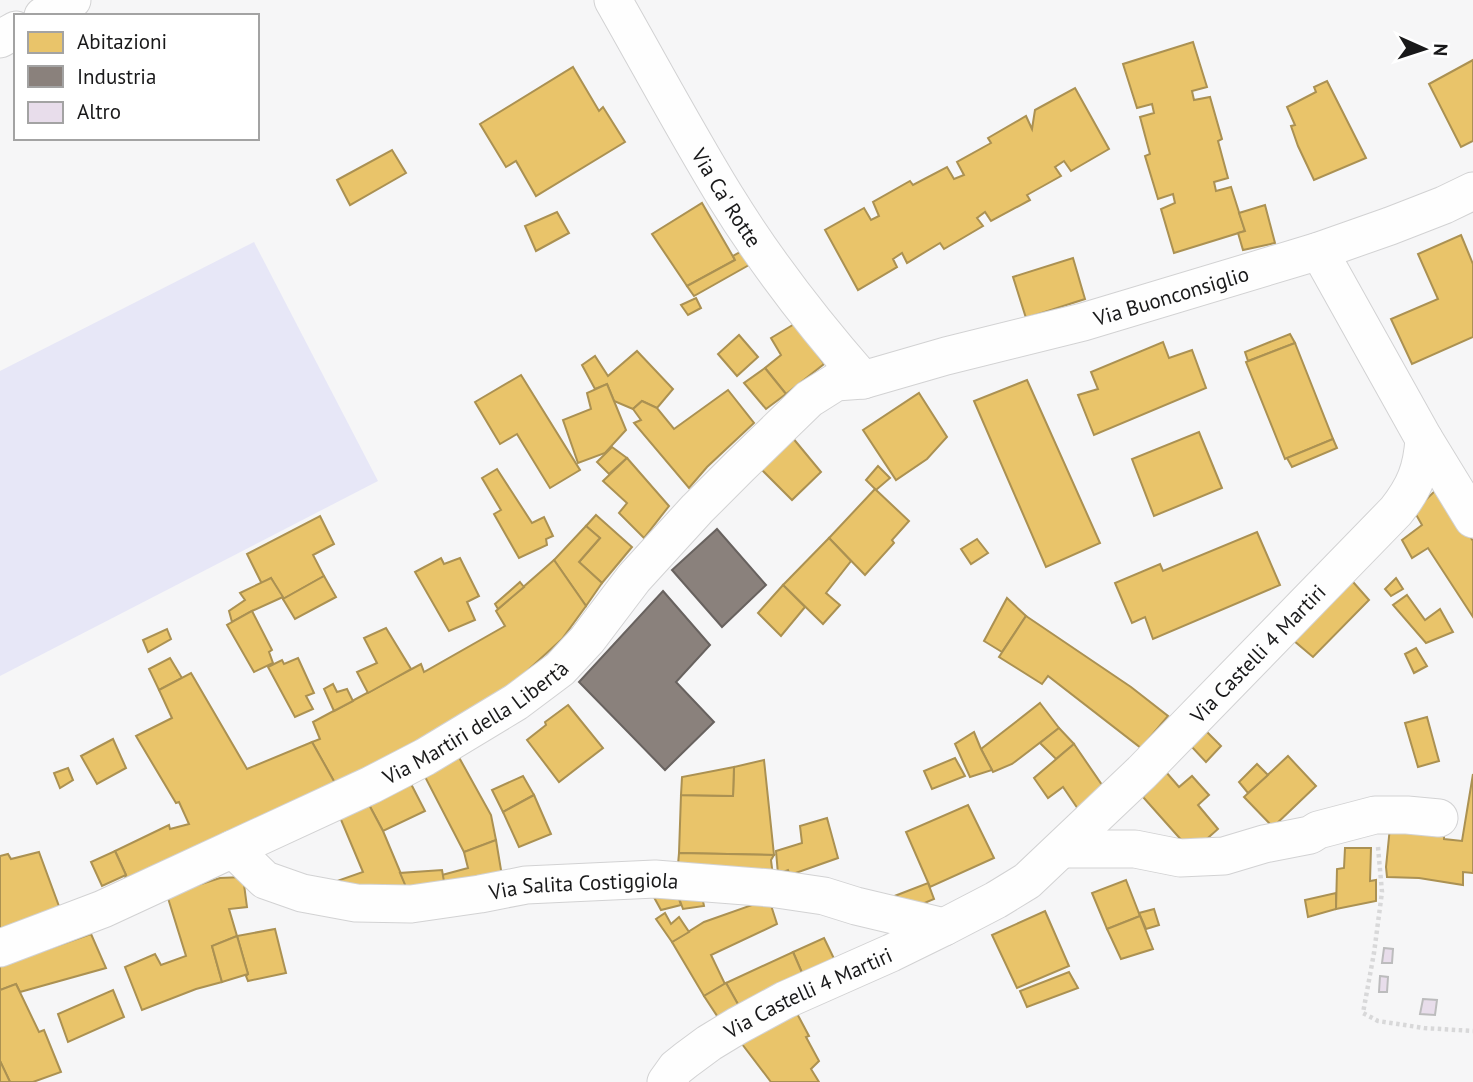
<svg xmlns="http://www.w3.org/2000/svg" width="1473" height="1082" font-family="'PT Sans',sans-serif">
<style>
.pitch{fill:#e7e7f7}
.homes{fill:#e9c46a;stroke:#ab9152;stroke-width:2}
.industry{fill:#8a817c;stroke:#68625f;stroke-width:2}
.building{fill:#e8ddeb;stroke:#bcbcbd;stroke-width:2}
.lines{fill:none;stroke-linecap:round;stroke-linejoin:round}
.street-casing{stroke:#d2d2d3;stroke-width:39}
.path{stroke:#d8d8d9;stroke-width:4.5;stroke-dasharray:3.5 3.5;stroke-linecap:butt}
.street{stroke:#fefefe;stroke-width:37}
.labels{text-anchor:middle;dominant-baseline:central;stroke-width:7;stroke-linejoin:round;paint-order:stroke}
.street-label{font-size:21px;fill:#19191a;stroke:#fff}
</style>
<rect width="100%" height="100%" fill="#f6f6f7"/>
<path class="pitch" d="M 254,242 L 378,481 L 0,676 L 0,371 Z"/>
<g class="homes">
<path d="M 1193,42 L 1207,87 L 1192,91 L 1194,100 L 1210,97 L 1222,139 L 1218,141 L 1228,178 L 1214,182 L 1216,191 L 1231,187 L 1245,231 L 1174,253 L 1161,209 L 1175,203 L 1173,194 L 1158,199 L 1145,156 L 1150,154 L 1140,117 L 1154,113 L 1152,104 L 1137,108 L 1123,64 Z"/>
<path d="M 1473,60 L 1473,141 L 1461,147 L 1429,84 Z"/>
<path d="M 573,67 L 599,111 L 603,107 L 625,142 L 536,196 L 516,161 L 506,167 L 480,124 Z"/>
<path d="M 1327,81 L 1366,158 L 1314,180 L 1298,146 L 1291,126 L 1295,125 L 1287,107 L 1316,92 L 1314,87 Z"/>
<path d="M 1075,88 L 1109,149 L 1071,171 L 1064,161 L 1055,167 L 1061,176 L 1027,195 L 1030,200 L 991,221 L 985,212 L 977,218 L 983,226 L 944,249 L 940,243 L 907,263 L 902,253 L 893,259 L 897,267 L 858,290 L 825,230 L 864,208 L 871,220 L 879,216 L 873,202 L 910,181 L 913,185 L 947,167 L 954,179 L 964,175 L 957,162 L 991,143 L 988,138 L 1026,116 L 1032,129 L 1035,110 Z"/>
<path d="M 392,150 L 406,173 L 350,205 L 337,180 Z"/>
<path d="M 702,203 L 735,260 L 687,286 L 652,234 Z"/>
<path d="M 1265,205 L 1275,243 L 1243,250 L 1238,233 L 1245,231 L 1239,213 Z"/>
<path d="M 557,212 L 569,233 L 536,251 L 525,226 Z"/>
<path d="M 1461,235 L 1473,264 L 1473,337 L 1412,364 L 1391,319 L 1438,299 L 1418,254 Z"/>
<path d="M 740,252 L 749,265 L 694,296 L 687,286 L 735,260 L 733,256 Z"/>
<path d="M 1073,258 L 1085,299 L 1026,318 L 1013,277 Z"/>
<path d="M 696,298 L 701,308 L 688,315 L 681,305 Z"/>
<path d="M 796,323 L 824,364 L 786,394 L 765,368 L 781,355 L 771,338 Z"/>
<path d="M 1290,334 L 1295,343 L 1248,361 L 1245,352 Z"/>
<path d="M 739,335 L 758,357 L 737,376 L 718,354 Z"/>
<path d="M 1163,342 L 1169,358 L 1192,350 L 1206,388 L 1094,435 L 1078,395 L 1098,389 L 1091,372 Z"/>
<path d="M 1295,343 L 1333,439 L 1285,459 L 1246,362 Z"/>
<path d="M 637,351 L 673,389 L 657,408 L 642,401 L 633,409 L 614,401 L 607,384 L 595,389 L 582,365 L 595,356 L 608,376 Z"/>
<path d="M 765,368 L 786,394 L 766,409 L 744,383 Z"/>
<path d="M 521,375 L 580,470 L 550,488 L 517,434 L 500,444 L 475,402 Z"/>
<path d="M 1027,380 L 1100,543 L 1046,567 L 974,401 Z"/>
<path d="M 607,384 L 626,430 L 605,453 L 578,463 L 563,420 L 591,409 L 587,393 Z"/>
<path d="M 728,390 L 754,423 L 707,467 L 689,488 L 634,423 L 641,420 L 633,409 L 642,401 L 657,408 L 674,429 Z"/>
<path d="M 919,393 L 947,437 L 927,459 L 896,480 L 863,430 Z"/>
<path d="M 1199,432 L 1222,488 L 1154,516 L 1132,459 Z"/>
<path d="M 792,437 L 821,472 L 792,500 L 759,467 Z"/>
<path d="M 1333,439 L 1337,448 L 1292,467 L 1287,458 Z"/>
<path d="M 612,447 L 627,458 L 609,474 L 597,462 Z"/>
<path d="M 627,458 L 669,506 L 644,538 L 619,513 L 627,503 L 603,481 Z"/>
<path d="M 878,466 L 890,478 L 876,490 L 866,480 Z"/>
<path d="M 497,469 L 532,523 L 544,517 L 553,536 L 546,539 L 547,545 L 519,558 L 494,514 L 501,510 L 482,478 Z"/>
<path d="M 875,489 L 909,521 L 892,540 L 894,543 L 865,575 L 829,538 Z"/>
<path d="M 1437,489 L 1473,541 L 1473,617 L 1428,548 L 1412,558 L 1402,540 L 1422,525 L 1414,511 Z"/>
<path d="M 596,515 L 632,547 L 602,583 L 579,562 L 600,538 L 586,526 Z"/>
<path d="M 320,516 L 334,544 L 313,555 L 324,576 L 283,599 L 271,578 L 262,584 L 247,554 Z"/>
<path d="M 586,526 L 600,538 L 579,562 L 602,583 L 586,606 L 554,560 Z"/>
<path d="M 1257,532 L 1280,585 L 1153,639 L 1145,617 L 1132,623 L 1115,583 L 1160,564 L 1163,571 Z"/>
<path d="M 829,538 L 851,561 L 826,593 L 840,605 L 823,624 L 783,585 Z"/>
<path d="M 977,539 L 988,553 L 971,564 L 961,549 Z"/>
<path d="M 441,558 L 444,564 L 460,558 L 479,596 L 467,602 L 475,620 L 449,631 L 415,572 Z"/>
<path d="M 554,560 L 586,606 L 562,639 L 515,682 L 416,743 L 335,783 L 312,742 L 320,739 L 313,722 L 421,664 L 424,672 L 505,626 L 496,611 Z"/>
<path d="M 1346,574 L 1369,600 L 1313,657 L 1293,640 Z"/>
<path d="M 324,576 L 336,597 L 295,619 L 283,599 Z"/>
<path d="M 271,578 L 283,597 L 252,611 L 232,622 L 229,611 L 245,600 L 240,593 Z"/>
<path d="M 1396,578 L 1403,589 L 1391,596 L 1385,589 Z"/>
<path d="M 520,582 L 524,587 L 498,609 L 495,604 Z"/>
<path d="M 783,585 L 805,607 L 781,636 L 758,613 Z"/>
<path d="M 1407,595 L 1425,620 L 1440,609 L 1453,632 L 1426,643 L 1393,605 Z"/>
<path d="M 1007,598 L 1026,616 L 1002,652 L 984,641 Z"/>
<path d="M 252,611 L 272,650 L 269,652 L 273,663 L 254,672 L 227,625 Z"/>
<path d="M 1026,616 L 1131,687 L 1168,716 L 1141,748 L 1048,676 L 1042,684 L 999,657 Z"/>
<path d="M 386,628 L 411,669 L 368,693 L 357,672 L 377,663 L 364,638 Z"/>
<path d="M 167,629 L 171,639 L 148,652 L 143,640 Z"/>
<path d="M 1416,648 L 1427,666 L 1414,673 L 1405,654 Z"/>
<path d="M 170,658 L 182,678 L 159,690 L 149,669 Z"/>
<path d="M 298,658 L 314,693 L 306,696 L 313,709 L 295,717 L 268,667 L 282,660 L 284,664 Z"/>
<path d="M 191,673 L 247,769 L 312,742 L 335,783 L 125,879 L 126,875 L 115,851 L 169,825 L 170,829 L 189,824 L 179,802 L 176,803 L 136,736 L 172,718 L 159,690 Z"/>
<path d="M 333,684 L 337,692 L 347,689 L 353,701 L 334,711 L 324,689 Z"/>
<path d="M 1040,703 L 1059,728 L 1012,764 L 993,772 L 981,749 Z"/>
<path d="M 568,705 L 603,748 L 559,782 L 527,740 L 546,725 L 545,722 Z"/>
<path d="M 1427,717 L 1439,761 L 1418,767 L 1405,723 Z"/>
<path d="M 1059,728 L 1074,744 L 1056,759 L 1040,743 Z"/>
<path d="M 1205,730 L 1221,746 L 1206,762 L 1191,746 Z"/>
<path d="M 974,732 L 981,749 L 992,770 L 970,777 L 955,744 Z"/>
<path d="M 113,739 L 126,768 L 97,784 L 81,756 Z"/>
<path d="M 1074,744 L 1102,785 L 1078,809 L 1063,787 L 1048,798 L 1034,778 Z"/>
<path d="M 456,752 L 491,815 L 496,840 L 464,852 L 422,771 Z"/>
<path d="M 1288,756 L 1316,786 L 1273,827 L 1244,797 Z"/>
<path d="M 955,758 L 965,776 L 932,789 L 924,771 Z"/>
<path d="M 764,760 L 774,855 L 679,853 L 681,795 L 733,796 L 734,767 Z"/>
<path d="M 1257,764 L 1268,775 L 1248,793 L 1239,782 Z"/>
<path d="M 734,767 L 733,796 L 681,795 L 682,777 Z"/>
<path d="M 68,768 L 73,780 L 60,788 L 54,773 Z"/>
<path d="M 1166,772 L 1179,787 L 1192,776 L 1209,795 L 1198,805 L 1218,829 L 1192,852 L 1143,797 Z"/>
<path d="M 1473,774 L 1473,873 L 1463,872 L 1463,885 L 1419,878 L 1387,877 L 1386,867 L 1390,827 L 1444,833 L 1444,839 L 1462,841 Z"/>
<path d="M 523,776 L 534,795 L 503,812 L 492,790 Z"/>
<path d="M 409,780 L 425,811 L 383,831 L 367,801 Z"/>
<path d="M 534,795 L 551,834 L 519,847 L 503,812 Z"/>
<path d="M 367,801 L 383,831 L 412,900 L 337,881 L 363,872 L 339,815 Z"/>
<path d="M 968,805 L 994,858 L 930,887 L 906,832 Z"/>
<path d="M 827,818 L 838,858 L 790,875 L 788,870 L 778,874 L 776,851 L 802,843 L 800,826 Z"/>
<path d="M 496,840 L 503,882 L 446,893 L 442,875 L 468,868 L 464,852 Z"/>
<path d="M 1345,848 L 1371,848 L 1370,881 L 1376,880 L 1376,901 L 1336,909 L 1337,869 L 1344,868 Z"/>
<path d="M 115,851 L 126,875 L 102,886 L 91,862 Z"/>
<path d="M 39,852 L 60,909 L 0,933 L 0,856 L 8,854 L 11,859 Z"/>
<path d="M 679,853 L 774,855 L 771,860 L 773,876 L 677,876 Z"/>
<path d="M 442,870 L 446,893 L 409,894 L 400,873 Z"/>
<path d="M 243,877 L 247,907 L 229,909 L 237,936 L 212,946 L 222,982 L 196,989 L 142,1010 L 125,967 L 155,954 L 161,965 L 186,956 L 167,895 L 220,878 Z"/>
<path d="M 1126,880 L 1140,916 L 1107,929 L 1092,893 Z"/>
<path d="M 928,883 L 934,899 L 913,908 L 892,897 Z"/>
<path d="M 675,887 L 681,905 L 661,910 L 650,890 Z"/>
<path d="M 675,887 L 700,887 L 704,906 L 683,909 Z"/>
<path d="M 1336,893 L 1336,909 L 1308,917 L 1305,900 Z"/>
<path d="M 769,899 L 777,924 L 711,955 L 725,984 L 704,996 L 672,942 L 704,922 Z"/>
<path d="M 1154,909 L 1159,925 L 1146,929 L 1139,913 Z"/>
<path d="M 1045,911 L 1069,966 L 1017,988 L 992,935 Z"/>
<path d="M 665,913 L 671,924 L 679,917 L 689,932 L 672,942 L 656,919 Z"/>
<path d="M 1140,916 L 1153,949 L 1121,959 L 1107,929 Z"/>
<path d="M 275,929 L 286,973 L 248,981 L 246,976 L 248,974 L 237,936 Z"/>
<path d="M 91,934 L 106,968 L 20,992 L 16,984 L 0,990 L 0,966 Z"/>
<path d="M 237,936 L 248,974 L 222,982 L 212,946 Z"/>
<path d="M 824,938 L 839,969 L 806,982 L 793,952 Z"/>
<path d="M 793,952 L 806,982 L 744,1015 L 726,983 Z"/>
<path d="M 1069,972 L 1078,988 L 1027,1007 L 1020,991 Z"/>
<path d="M 726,983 L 744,1015 L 725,1028 L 704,996 Z"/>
<path d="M 16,984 L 39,1032 L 44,1030 L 61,1072 L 33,1082 L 10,1082 L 0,1061 L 0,990 Z"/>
<path d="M 113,990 L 124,1017 L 68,1042 L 58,1014 Z"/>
<path d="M 793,1006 L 809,1036 L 806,1037 L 819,1061 L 811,1069 L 819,1082 L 771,1082 L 739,1040 Z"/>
<path d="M 0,1061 L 10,1082 L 0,1082 Z"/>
</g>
<g class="industry">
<path d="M 717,529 L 766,585 L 722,627 L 672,570 Z"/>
<path d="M 663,591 L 710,645 L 676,682 L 714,722 L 665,770 L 579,682 Z"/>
</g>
<g class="building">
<path d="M 1384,948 L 1393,949 L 1392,963 L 1382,963 Z"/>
<path d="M 1380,976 L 1388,977 L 1387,992 L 1379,992 Z"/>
<path d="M 1423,999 L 1437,1000 L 1435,1015 L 1420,1014 Z"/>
</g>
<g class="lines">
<defs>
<g id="street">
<path id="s1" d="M 613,0 C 650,65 686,132 725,196 C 765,261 813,323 863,380"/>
<path d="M 43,16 L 72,0"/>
<path d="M 0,39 L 16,30"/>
<path d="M 1424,439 L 1473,519"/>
<path id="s2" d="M 233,849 L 265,880 L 302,893 L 356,903 L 411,904 L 480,894 L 526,885 L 655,879 L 770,888 L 824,896 L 856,906 L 944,927"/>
<path d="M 1062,849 L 1135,849 L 1180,858 L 1224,856 L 1264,844 L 1310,835 L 1318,830 L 1375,815 L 1407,815 L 1439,818"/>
<path id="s3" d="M 0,948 L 103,909 L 371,785 L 425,757 L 516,702 L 560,669 L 587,640 L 634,578 L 697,509 L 740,466 L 809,399 L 836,382 L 863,380 L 946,356 L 1083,322 L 1319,251 L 1390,226 L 1444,205 L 1473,191"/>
<path id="s4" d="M 666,1082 L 676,1068 L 686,1060 L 709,1043 L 737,1026 L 785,1000 L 891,953 L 944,927 L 996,900 L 1027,881 L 1142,772 L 1396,511 C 1415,487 1422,469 1424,439 L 1319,251"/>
</g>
</defs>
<use href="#street" class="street-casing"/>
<path class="path" d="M 1378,847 L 1382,892 L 1374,953 L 1363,1013 L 1378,1021 L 1424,1028 L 1473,1031"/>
<use href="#street" class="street"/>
</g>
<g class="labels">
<g class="street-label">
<text stroke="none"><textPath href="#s1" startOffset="228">Via Ca' Rotte</textPath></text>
<text stroke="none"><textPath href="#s3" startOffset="1374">Via Buonconsiglio</textPath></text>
<text stroke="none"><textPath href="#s4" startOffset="740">Via Castelli 4 Martiri</textPath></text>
<text stroke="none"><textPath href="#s3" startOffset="527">Via Martiri della Libertà</textPath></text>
<text stroke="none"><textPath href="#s2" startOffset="368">Via Salita Costiggiola</textPath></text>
<text stroke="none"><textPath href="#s4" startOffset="170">Via Castelli 4 Martiri</textPath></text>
</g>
</g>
<rect x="14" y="14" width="245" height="126" fill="#ffffff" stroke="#a3a3a3" stroke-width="2"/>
<rect x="28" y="32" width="35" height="21" fill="#e9c46a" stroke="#a3a3a3" stroke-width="2"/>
<text x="77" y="49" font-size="21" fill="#19191a">Abitazioni</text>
<rect x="28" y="66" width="35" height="21" fill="#8a817c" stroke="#a3a3a3" stroke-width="2"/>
<text x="77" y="84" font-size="21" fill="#19191a">Industria</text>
<rect x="28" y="102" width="35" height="21" fill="#e8ddeb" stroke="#a3a3a3" stroke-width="2"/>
<text x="77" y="119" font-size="21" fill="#19191a">Altro</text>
<g transform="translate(1424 49) rotate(93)" stroke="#ffffff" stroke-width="5" paint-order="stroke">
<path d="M0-5L12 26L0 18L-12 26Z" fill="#19191a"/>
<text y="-10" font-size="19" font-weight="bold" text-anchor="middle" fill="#19191a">N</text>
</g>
</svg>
